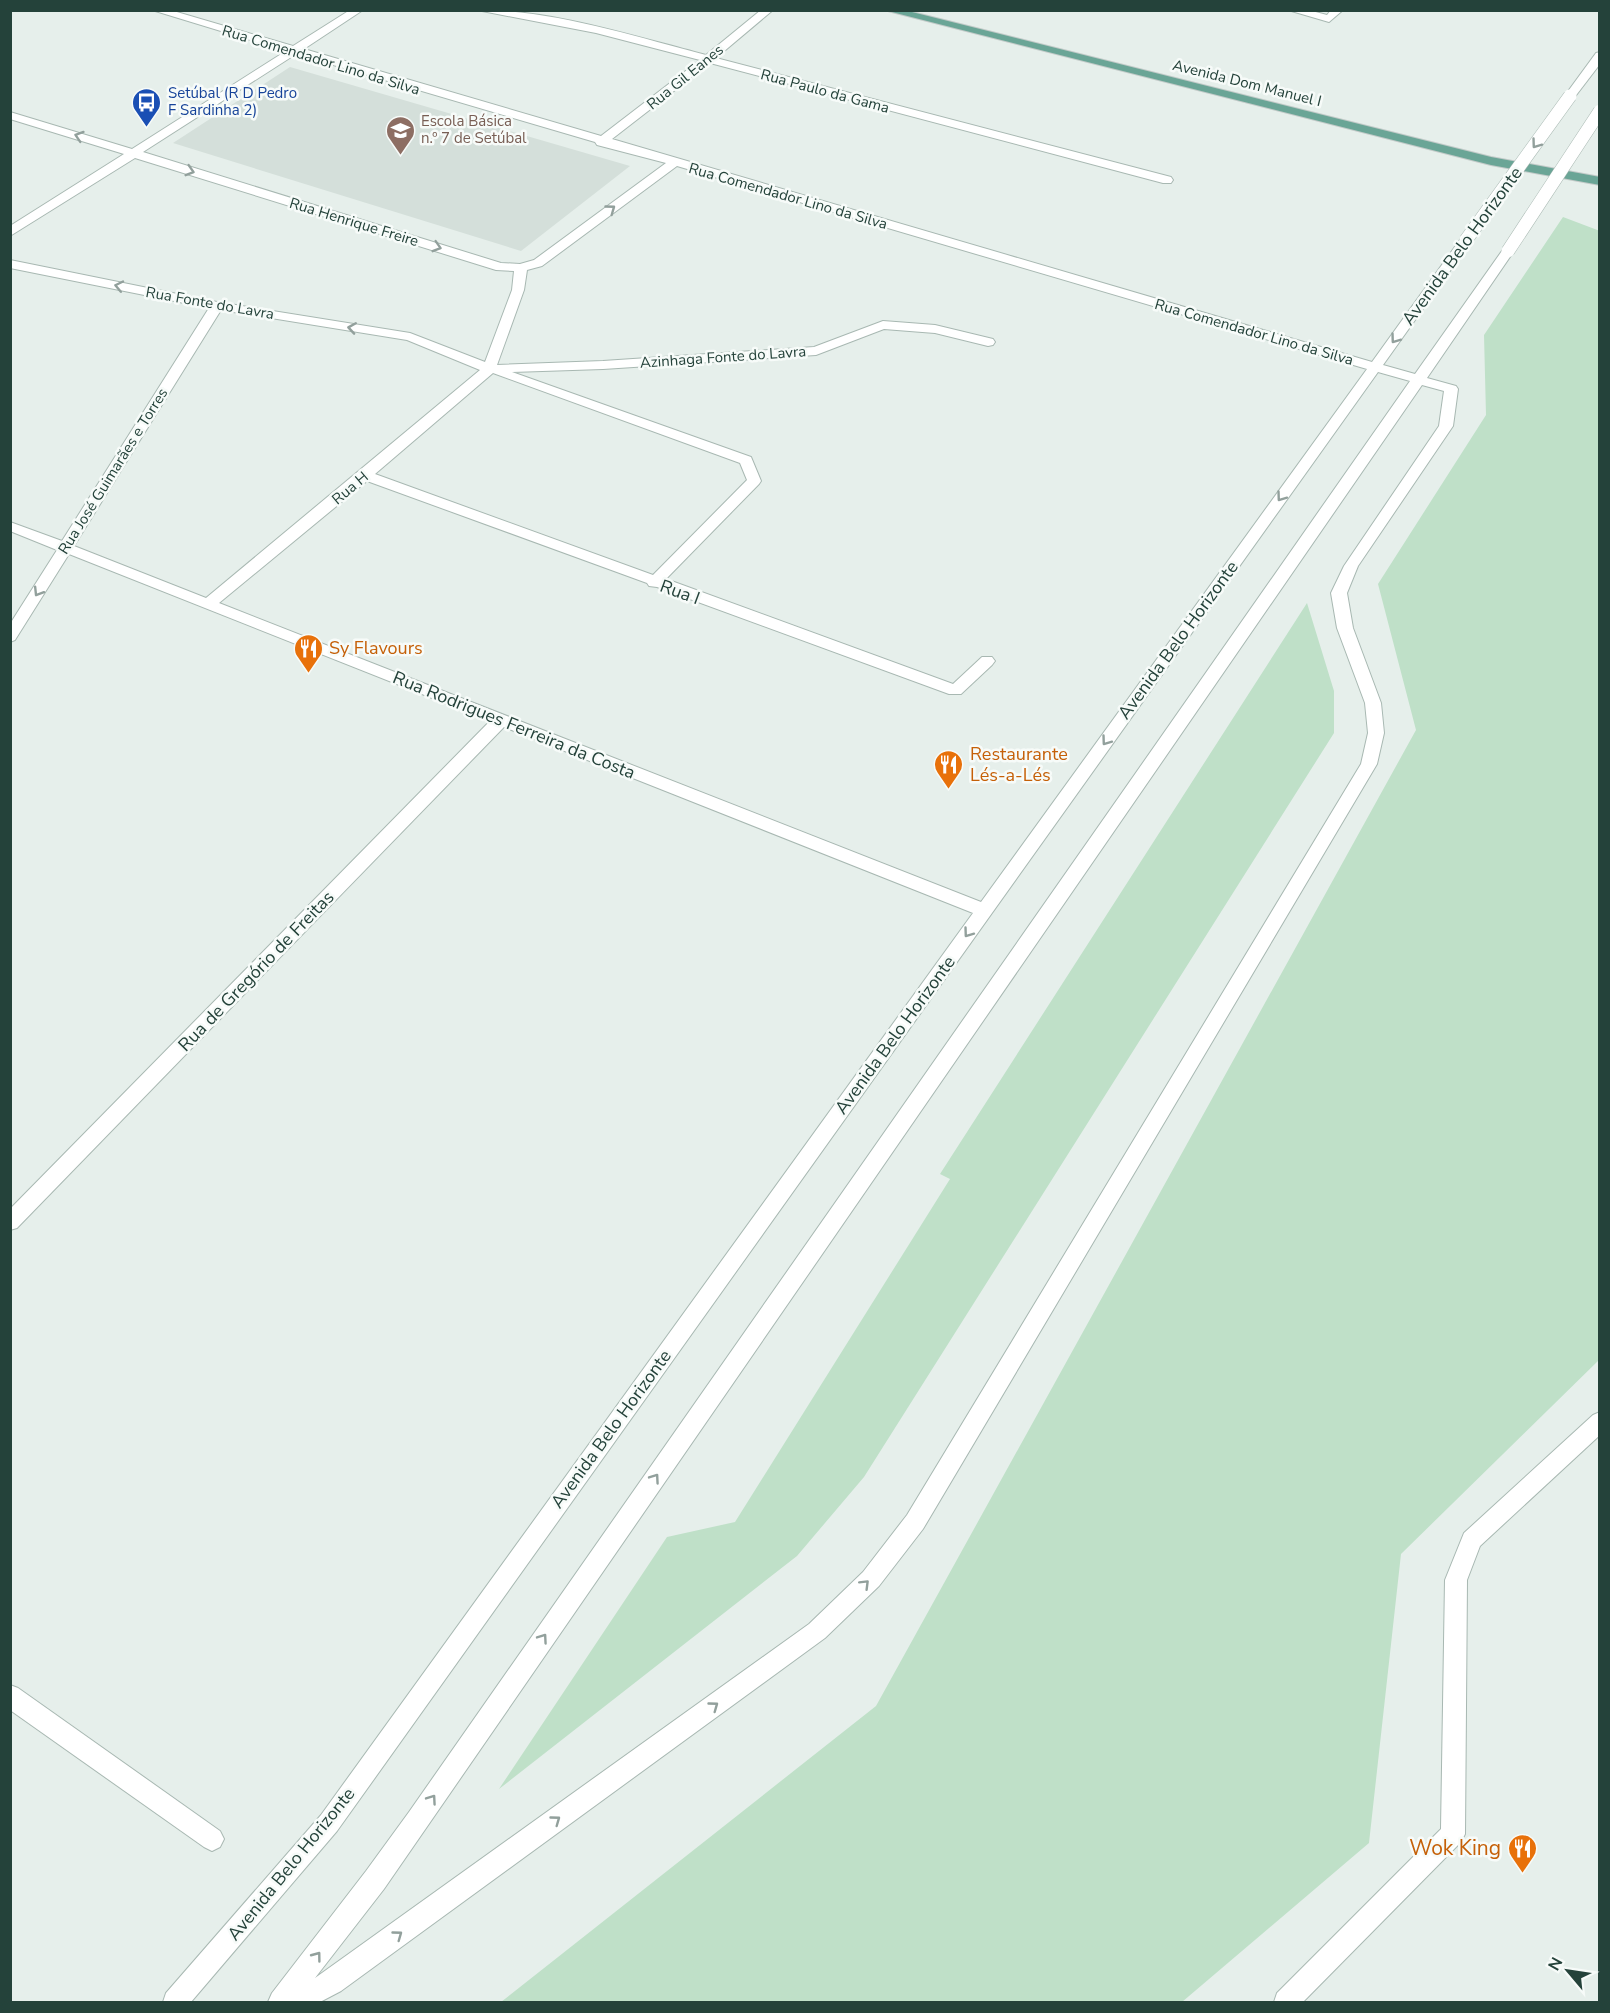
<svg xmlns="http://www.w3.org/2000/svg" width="1610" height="2013" font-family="'Nunito Sans',sans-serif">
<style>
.built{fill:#d4dfda}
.green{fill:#bfe0c8}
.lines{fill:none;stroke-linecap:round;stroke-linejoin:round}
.minor-casing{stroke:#a8b8b2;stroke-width:2}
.major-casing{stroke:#c2cac8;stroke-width:2}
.minor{fill:#fff;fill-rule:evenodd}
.major{fill:#6aa596;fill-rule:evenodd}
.minor-bridge-casing{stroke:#a8b8b2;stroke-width:14;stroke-linecap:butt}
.minor-bridge{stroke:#fff;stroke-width:13}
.oneway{stroke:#92a09c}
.labels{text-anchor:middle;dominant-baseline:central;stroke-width:5;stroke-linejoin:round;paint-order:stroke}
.far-street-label{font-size:15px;fill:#24423a;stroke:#f7fbf9}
.far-transit-label{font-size:15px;fill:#164399;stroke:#f7fbf9;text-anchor:start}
.far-education-label{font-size:15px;fill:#785e54;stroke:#f7fbf9;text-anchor:start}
.street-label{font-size:18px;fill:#24423a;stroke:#f7fbf9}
.food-label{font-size:18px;fill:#c56008;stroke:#f7fbf9;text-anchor:start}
.near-food-label{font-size:21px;fill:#c56008;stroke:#f7fbf9;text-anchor:end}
</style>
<rect width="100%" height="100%" fill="#e6efeb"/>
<path class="built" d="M 290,67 L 630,166 L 521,251 L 173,143 Z"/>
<g class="green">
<path d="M 1563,217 L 1600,231 L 1599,1360 L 1401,1554 L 1369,1843 L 1182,2002 L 501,2002 L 876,1706 L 1416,730 L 1378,584 L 1486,415 L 1484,335 Z"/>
<path d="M 1307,603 L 1334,691 L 1334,733 L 864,1477 L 797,1556 L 499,1789 L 667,1537 L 735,1522 L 950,1179 L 940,1174 Z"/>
</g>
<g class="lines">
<defs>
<g id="minor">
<path d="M 152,10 L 170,10 L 293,46 L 350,10 L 363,10 L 304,49 L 601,136 L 700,60 L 596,33 L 477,10 C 554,10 632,36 706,55 L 761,10 L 773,10 L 716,58 L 1171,177 L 1173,180 L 1171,183 L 1163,183 L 710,63 L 612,139 L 1372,362 L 1462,237 L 1470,237 L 1472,240 L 1383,365 L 1415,374 L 1504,248 L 1512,248 L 1514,251 L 1427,378 L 1456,386 L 1458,389 L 1453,426 L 1358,566 L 1347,593 L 1353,628 L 1381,703 L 1384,733 L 1377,764 L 923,1529 L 879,1586 L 825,1638 L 341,1991 L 320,2002 L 268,2002 L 272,1993 L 366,1871 L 409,1812 L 1410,381 L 1378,372 L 337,1831 L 191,2002 L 163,2002 L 166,1993 L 321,1815 L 973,913 L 504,727 L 17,1228 L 10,1230 L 10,1209 L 490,721 L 69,554 L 15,640 L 10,642 L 10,624 L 57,550 L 10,531 L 10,522 L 62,541 L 209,308 L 10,268 L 10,260 L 217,302 L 410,333 L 485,362 L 512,290 L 514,271 L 496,270 L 135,158 L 10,236 L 10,226 L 124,154 L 10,119 L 10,112 L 132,149 L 286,51 ZM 296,54 L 595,142 L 597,145 L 666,163 L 534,260 L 520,264 L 501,263 L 143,152 ZM 677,166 L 1367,369 L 981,902 L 219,603 L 367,481 L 647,583 L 649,586 L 657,587 L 949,694 L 961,694 L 992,665 L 995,661 L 992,657 L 982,657 L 953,684 L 666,579 L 759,484 L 761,481 L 751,457 L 512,372 L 603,369 L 816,355 L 884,329 L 935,333 L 988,346 L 993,345 L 995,342 L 993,339 L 935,325 L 883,321 L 814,347 L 603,361 L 497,365 L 524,290 L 527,270 L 542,266 ZM 221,310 L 407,340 L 480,370 L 206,598 L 74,546 ZM 493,373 L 740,463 L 747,480 L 653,575 L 375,474 ZM 1422,385 L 1444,391 L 1439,426 L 1344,566 L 1331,593 L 1337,628 L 1365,703 L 1368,733 L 1361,764 L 907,1515 L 863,1572 L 809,1624 L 315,1978 L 384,1889 Z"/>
<path d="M 1288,10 L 1308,10 L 1327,15 L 1331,10 L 1343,10 L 1329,22 Z"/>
<path d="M 1600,52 L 1600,64 L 1574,98 L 1566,98 L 1566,94 L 1596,53 Z"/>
<path d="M 1600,1412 L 1600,1435 L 1480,1546 L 1467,1580 L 1465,1834 L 1461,1842 L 1303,2002 L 1274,2002 L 1277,1993 L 1441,1829 L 1445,1580 L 1464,1533 L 1593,1415 Z"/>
<path d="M 10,1685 L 18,1688 L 220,1831 L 224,1839 L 220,1847 L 212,1851 L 204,1847 L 10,1710 Z"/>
</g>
<path id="major" d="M 884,10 L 904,10 L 1491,157 L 1600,177 L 1600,185 L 1491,165 Z"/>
</defs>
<use href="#minor" class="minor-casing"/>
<use href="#major" class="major-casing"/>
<use href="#minor" class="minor"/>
<use href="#major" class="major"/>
<defs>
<g id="minor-bridge">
<path d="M 1466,240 L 1570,96"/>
<path d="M 1508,251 L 1600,111"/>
</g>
</defs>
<use href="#minor-bridge" class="minor-bridge-casing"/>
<use href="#minor-bridge" class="minor-bridge"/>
</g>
<defs><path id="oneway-chevron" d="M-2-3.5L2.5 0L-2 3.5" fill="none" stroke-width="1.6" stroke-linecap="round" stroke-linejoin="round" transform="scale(1.5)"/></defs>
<g class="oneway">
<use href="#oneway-chevron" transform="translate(79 136) rotate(-162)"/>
<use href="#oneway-chevron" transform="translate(1536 144) rotate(126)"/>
<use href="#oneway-chevron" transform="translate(190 171) rotate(17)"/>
<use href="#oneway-chevron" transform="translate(611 209) rotate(-36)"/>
<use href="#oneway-chevron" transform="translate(437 247) rotate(17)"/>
<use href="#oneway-chevron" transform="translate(119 286) rotate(-168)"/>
<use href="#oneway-chevron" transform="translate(352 328) rotate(-171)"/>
<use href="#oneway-chevron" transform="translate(1395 339) rotate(126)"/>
<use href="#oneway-chevron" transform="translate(1281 497) rotate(126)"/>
<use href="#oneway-chevron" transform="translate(38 592) rotate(122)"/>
<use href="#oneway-chevron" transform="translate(1106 741) rotate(126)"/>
<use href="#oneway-chevron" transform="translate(968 933) rotate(126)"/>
<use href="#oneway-chevron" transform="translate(655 1478) rotate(-55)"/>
<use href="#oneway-chevron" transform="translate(865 1584) rotate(-45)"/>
<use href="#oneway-chevron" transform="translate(543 1638) rotate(-55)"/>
<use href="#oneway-chevron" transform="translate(714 1706) rotate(-36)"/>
<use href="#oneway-chevron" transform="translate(432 1799) rotate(-55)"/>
<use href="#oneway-chevron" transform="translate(556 1820) rotate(-36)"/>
<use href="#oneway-chevron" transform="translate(398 1935) rotate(-36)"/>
<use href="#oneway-chevron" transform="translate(317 1956) rotate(-53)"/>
</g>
<defs>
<symbol id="bus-pin" viewBox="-11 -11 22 30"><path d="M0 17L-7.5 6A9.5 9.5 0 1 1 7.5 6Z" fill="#1a4fb4" stroke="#f7fbf9"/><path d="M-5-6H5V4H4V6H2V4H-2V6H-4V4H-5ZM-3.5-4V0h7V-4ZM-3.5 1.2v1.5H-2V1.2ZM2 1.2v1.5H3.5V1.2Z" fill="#fff"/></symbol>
<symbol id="school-pin" viewBox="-11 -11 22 30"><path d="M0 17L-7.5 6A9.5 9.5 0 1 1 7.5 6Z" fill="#8d6e63" stroke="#f7fbf9"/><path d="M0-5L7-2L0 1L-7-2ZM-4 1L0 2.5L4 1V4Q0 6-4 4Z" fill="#fff"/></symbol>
<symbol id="restaurant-pin" viewBox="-11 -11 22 30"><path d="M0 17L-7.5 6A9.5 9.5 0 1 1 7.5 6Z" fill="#e8710a" stroke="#f7fbf9"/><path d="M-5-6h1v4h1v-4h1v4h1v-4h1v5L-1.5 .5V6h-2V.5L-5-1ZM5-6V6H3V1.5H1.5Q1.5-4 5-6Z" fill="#fff"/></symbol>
</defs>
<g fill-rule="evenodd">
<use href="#bus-pin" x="130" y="86" width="33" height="45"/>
<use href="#school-pin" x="384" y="114" width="33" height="45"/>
<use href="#restaurant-pin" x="292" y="632" width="33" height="45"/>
<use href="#restaurant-pin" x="932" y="748" width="33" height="45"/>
<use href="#restaurant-pin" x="1506" y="1832" width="33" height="45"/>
</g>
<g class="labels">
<g class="far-street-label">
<text transform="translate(321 60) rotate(17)">Rua Comendador Lino da Silva</text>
<text transform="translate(685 77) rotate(-39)">Rua Gil Eanes</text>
<text transform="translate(1247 83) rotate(14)">Avenida Dom Manuel I</text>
<text transform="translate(825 91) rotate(15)">Rua Paulo da Gama</text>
<text transform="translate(788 196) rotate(16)">Rua Comendador Lino da Silva</text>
<text transform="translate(354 222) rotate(17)">Rua Henrique Freire</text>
<text transform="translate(210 303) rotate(10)">Rua Fonte do Lavra</text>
<text transform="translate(1254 332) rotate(16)">Rua Comendador Lino da Silva</text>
<text transform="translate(723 357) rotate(-4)">Azinhaga Fonte do Lavra</text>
<text transform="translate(113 471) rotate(-58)">Rua José Guimarães e Torres</text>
<text transform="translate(350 488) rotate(-40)">Rua H</text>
</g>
<g class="far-transit-label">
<text x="168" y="93">Setúbal (R D Pedro<tspan x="168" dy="17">F Sardinha 2)</tspan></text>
</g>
<g class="far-education-label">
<text x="421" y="121">Escola Básica<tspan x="421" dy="17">n.º 7 de Setúbal</tspan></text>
</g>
<g class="street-label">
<text transform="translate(1462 246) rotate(-54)">Avenida Belo Horizonte</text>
<text transform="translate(680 592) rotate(20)">Rua I</text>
<text transform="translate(1178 640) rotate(-54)">Avenida Belo Horizonte</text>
<text transform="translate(514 725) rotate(22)">Rua Rodrigues Ferreira da Costa</text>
<text transform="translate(256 971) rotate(-46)">Rua de Gregório de Freitas</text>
<text transform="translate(895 1035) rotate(-54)">Avenida Belo Horizonte</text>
<text transform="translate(611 1429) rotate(-54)">Avenida Belo Horizonte</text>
<text transform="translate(291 1864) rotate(-51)">Avenida Belo Horizonte</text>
</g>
<g class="food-label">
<text x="329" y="648">Sy Flavours</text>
<text x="970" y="754">Restaurante<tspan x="970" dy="21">Lés-a-Lés</tspan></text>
</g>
<g class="near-food-label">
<text x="1501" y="1848">Wok King</text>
</g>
</g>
<rect width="1610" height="2013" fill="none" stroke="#24423a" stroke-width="24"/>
<g transform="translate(1568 1971) rotate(299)" stroke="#f7fbf9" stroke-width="4.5" paint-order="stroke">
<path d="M0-4.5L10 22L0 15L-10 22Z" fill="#24423a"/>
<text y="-9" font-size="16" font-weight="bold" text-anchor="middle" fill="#24423a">N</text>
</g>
</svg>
